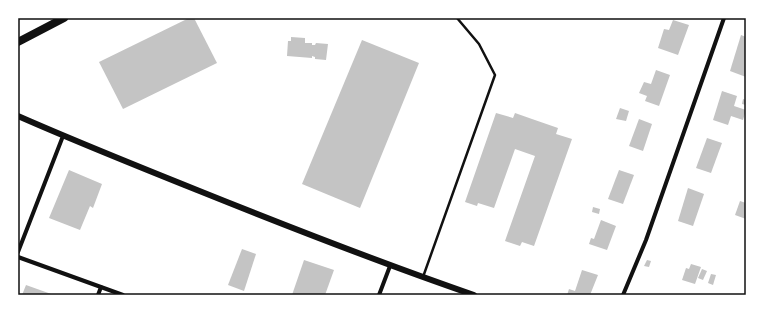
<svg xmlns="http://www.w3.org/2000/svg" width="764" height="313" font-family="Helvetica,sans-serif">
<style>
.building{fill:#c4c4c4}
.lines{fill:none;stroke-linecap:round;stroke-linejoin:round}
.service{stroke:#111;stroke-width:2.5}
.minor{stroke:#111;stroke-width:4}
.tertiary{stroke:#111;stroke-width:6}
.primary{stroke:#111;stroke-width:8}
.neatline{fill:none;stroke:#111;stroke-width:1.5}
</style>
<rect width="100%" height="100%" fill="#fff"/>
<g class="building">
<path d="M 189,18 L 194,18 L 217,63 L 123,109 L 99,62 Z"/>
<path d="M 673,20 L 689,25 L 678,55 L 658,48 L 664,29 L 669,30 Z"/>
<path d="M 741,35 L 746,37 L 746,77 L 730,71 Z"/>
<path d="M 291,37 L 305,38 L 305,43 L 312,43 L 312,45 L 315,45 L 316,43 L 328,44 L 326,60 L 315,59 L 315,57 L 312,56 L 312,58 L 287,56 L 288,41 L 291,41 Z"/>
<path d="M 362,40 L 419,63 L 360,208 L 302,184 Z"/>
<path d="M 656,70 L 670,75 L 659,106 L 645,101 L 647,96 L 639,93 L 644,82 L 651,84 Z"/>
<path d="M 722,91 L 737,96 L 734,106 L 746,110 L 743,120 L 731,116 L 728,125 L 713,120 Z"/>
<path d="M 743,99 L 746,100 L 746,105 L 742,104 Z"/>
<path d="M 620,108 L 629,111 L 626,121 L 616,119 Z"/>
<path d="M 496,113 L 513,118 L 515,113 L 532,119 L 558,128 L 556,134 L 572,139 L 534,246 L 522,242 L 520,246 L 505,241 L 535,156 L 515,149 L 494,208 L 478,203 L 477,206 L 465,202 Z"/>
<path d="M 639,119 L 652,124 L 643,151 L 629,146 Z"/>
<path d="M 707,138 L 722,143 L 711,173 L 696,168 Z"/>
<path d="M 69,170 L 102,184 L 93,208 L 90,206 L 80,230 L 49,218 Z"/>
<path d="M 619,170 L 634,175 L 623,204 L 608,199 Z"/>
<path d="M 688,188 L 704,194 L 693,226 L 678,221 Z"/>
<path d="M 740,201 L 746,203 L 746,219 L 735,215 Z"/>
<path d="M 593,207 L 600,209 L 599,214 L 592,212 Z"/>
<path d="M 601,220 L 616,226 L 607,250 L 589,244 L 591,238 L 594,239 Z"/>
<path d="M 242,249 L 256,254 L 244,291 L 228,285 Z"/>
<path d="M 304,260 L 334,270 L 325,295 L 292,295 Z"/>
<path d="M 647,260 L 651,261 L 649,267 L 644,266 Z"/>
<path d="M 691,264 L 701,267 L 695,284 L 682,280 L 686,268 L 689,269 Z"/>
<path d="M 702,269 L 707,271 L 703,280 L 698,278 Z"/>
<path d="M 582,270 L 598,275 L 590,295 L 567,295 L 569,289 L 575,291 Z"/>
<path d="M 711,274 L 716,275 L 713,285 L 708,283 Z"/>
<path d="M 26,285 L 54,295 L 22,295 Z"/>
</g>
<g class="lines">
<path class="service" d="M 423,277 L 495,75 L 479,44 L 457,18"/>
<g class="minor">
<path d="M 18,252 L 63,136"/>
<path d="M 18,257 L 123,295"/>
<path d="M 98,295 L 101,287"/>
<path d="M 379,295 L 390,266"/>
<path d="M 623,295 L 646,240 L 724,18"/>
</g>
<path class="tertiary" d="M 18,116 C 77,142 137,166 197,190 C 289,227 381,263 474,295"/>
<path class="primary" d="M 18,42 L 64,18"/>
</g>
<rect width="764" height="313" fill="none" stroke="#ffffff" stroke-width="38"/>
<rect x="19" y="19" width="726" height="275" class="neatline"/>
</svg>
